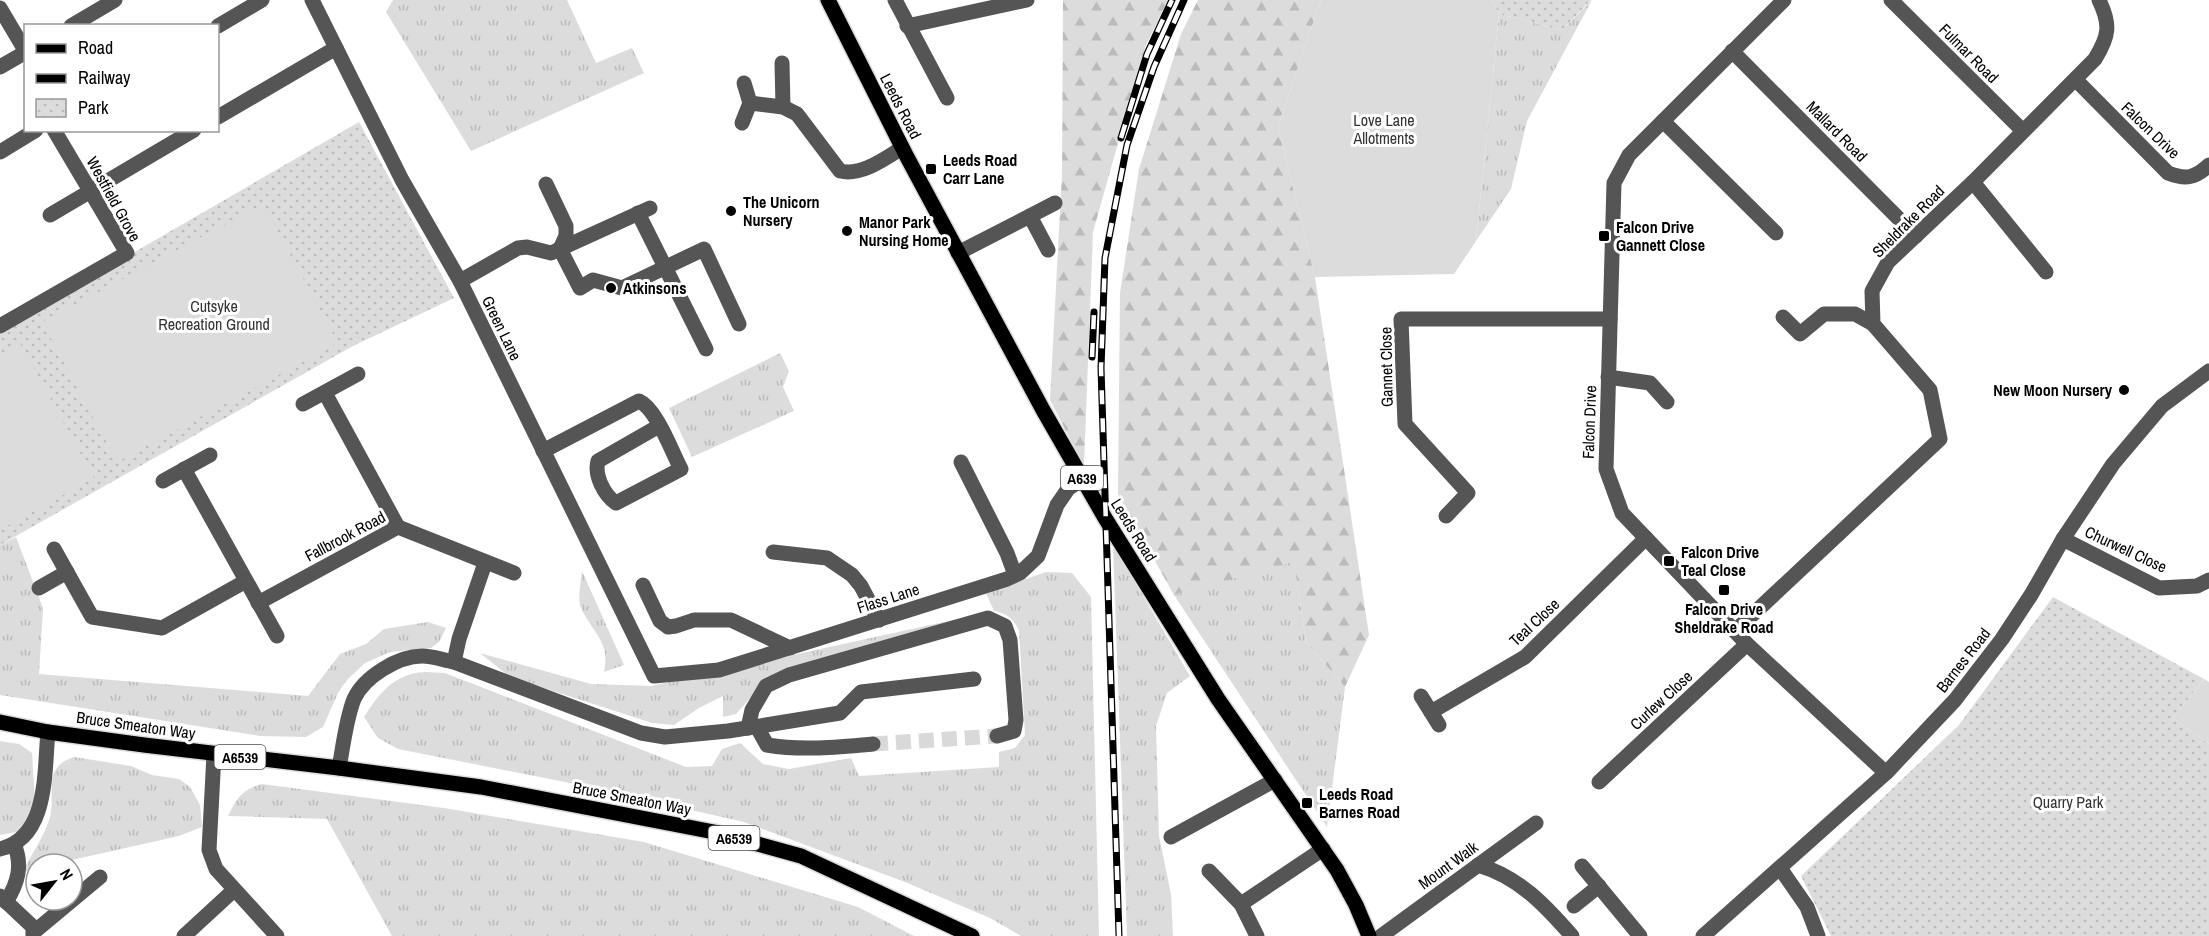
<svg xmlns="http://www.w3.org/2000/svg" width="2209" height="936" font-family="'Archivo Narrow',sans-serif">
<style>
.grass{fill:url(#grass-tufts)}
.forest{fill:url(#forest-firs)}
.park{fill:url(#park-dots)}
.garden{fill:#dcdcdc}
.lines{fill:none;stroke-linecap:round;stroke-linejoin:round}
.minor-tunnel{stroke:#d9d9d9;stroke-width:15;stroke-dasharray:15 8;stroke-linecap:butt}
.major-casing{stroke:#dbdbdb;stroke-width:18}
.minor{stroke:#555;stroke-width:15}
.major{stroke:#000;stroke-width:15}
.rail-casing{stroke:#000;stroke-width:7}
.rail{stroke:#fff;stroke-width:4.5;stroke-dasharray:14;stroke-linecap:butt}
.poi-dot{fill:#000;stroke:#fff;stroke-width:2}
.labels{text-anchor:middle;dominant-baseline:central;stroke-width:6;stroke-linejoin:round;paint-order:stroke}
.shield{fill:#fff;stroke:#4c4c4c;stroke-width:1.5}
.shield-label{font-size:15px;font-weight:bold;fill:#000}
.street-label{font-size:16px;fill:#000;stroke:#fff}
.park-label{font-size:16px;fill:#333;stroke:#fff}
.poi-label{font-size:16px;font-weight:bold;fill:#000;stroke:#fff;text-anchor:start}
</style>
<defs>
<pattern id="grass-tufts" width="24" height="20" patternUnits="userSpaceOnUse" patternTransform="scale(1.5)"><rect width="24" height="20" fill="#dcdcdc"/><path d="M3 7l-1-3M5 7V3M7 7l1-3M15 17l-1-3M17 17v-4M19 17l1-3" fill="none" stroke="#bbb"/></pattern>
<pattern id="forest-firs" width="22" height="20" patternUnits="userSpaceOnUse" patternTransform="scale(1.5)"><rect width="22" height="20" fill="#dcdcdc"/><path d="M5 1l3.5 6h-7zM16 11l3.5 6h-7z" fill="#bbb"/></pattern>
<pattern id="park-dots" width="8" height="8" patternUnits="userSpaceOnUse" patternTransform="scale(1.5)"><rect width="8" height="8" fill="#dcdcdc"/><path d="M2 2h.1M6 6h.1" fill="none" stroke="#bbb" stroke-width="1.8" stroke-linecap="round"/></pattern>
</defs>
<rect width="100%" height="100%" fill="#fff"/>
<g class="grass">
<path d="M 393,0 L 567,0 L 596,63 L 632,48 L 644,73 L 471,151 L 386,12 Z"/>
<path d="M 1592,0 L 1527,121 L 1511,189 L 1476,241 L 1499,14 L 1562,30 Z"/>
<path d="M 780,353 L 789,371 L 783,387 L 794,411 L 692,457 L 669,408 Z"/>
<path d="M 16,537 L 43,608 L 39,674 L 308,696 L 340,654 L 366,644 L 384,629 L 428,622 L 446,628 L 439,642 L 431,648 L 390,652 L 365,663 L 346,681 L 338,693 L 323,727 L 306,737 L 260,736 L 0,695 L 0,545 Z"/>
<path d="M 1113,545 L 1190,676 L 1167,693 L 1156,726 L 1159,836 L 1171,894 L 1173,936 L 1127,936 Z"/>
<path d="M 1294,561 L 1306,642 L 1345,687 L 1327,827 L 1174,595 Z"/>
<path d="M 582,571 L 624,665 L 604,672 C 611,642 592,632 581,608 C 577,599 581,581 582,571 Z"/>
<path d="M 1046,572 L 1072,573 L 1091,597 L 1099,936 L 1021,936 L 990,918 L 905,882 L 744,822 L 580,785 L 398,749 L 378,738 L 364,717 C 377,697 390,678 416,673 C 425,671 436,673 445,673 L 686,767 L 712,766 L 722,749 L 740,743 L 763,764 L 789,769 L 851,758 L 859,776 L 999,767 L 999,752 L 1015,748 L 1025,735 L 1019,631 C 1014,619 1007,614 995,611 L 767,679 L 736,714 L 723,717 L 723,696 L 699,708 L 674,725 L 652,723 L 510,677 L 480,653 L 591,684 L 651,686 L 994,611 L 986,593 Z"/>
<path d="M 0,741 L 19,744 L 32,753 L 35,800 L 21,831 L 0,835 Z"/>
<path d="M 74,757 L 131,766 L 152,775 L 179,779 L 190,787 L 200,805 L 202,827 L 179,836 L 54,864 L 36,864 L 36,869 L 23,872 C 31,854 45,836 50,817 C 56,792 41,768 74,757 Z"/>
<path d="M 262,784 L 444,808 L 644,842 L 858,907 L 914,936 L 392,936 L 327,819 L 228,816 C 237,798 241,790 262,784 Z"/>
</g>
<g class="forest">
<path d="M 1063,0 L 1168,0 L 1145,47 L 1093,232 L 1084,466 L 1050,400 L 1062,174 Z"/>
<path d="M 1198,0 L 1321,0 L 1278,126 L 1315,277 L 1369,635 L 1345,687 L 1306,642 L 1294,562 L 1174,595 L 1118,495 L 1120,293 L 1139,169 L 1181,34 Z"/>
</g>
<g class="park">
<path d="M 1492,0 L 1591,0 L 1562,30 L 1499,14 Z"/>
<path d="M 359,122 L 454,298 L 353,346 L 0,545 L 0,330 Z"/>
<path d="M 2053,597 L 2204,679 L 2173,718 L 2209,744 L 2209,936 L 1831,936 L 1801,876 L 1959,725 Z"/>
</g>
<g class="garden">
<path d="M 1321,0 L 1492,0 L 1499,14 L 1476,241 L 1454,274 L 1315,277 L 1278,126 Z"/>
<path d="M 263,204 L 338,343 L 117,462 L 42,322 Z"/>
<path d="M 20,343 L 94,478 L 0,530 L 0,354 Z"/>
<path d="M 2204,679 L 2209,682 L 2209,744 L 2173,718 Z"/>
</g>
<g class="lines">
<path class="minor-tunnel" d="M 873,744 L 997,736"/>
<defs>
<g id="major">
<path d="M 828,0 L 907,157 L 1043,410 L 1105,518 L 1218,699 L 1337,870 L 1356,905 L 1369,936"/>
<path d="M 0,722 L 48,732 L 144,745 L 339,768 L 481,787 L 714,832 L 801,856 L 972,936"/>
</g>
</defs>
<use href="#major" class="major-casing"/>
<g class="minor">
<path d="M 312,0 L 402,180 L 460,281 L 654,676 L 719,670 L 1007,579 L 1020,573 L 1038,556 L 1057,505 L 1068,489 L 1082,479"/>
<path d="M 895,0 L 947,98"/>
<path d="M 1784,0 L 1629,155 L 1614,183 L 1606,469 L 1622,513 L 1747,644 L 1886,773"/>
<path d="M 1891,0 L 2023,131"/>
<path d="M 0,8 L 26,52"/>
<path d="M 71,26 L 115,0"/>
<path d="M 218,26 L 262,0"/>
<path d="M 907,26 L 1027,0"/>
<path d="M 1732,51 L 1916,236"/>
<path d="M 782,63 L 783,107"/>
<path d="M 0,67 L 26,52"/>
<path d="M 2076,80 L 2168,173 C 2186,180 2195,178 2209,165"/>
<path d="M 750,103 L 783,107 L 797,114 L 840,171 C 862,176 884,159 902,148"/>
<path d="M 218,117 L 336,48"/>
<path d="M 1663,121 L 1776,233"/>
<path d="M 742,123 L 750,103 L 744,83"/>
<path d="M 0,152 L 36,130"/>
<path d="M 1973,182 L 2046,272"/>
<path d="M 546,184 L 566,226 L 566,236 L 560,249 L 580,288 L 593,280 L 622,288 L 704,249 L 739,324"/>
<path d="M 638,213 L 706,349"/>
<path d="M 50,215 L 194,130"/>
<path d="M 1030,216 L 1048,250"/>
<path d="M 958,253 L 1055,203"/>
<path d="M 460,281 L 518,248 L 527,247 L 551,253 L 650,208"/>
<path d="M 1783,317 L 1800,334 L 1824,314 L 1855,314 L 1873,324"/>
<path d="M 0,326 L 127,253 L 54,130"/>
<path d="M 1608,377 L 1650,383 L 1667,402"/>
<path d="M 325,393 L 398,527"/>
<path d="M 303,404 L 358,374"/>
<path d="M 543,451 L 639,401 C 656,408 672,452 681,469 L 616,503 C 604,495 594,475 598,461 L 659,426"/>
<path d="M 961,462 L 1007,553 L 1015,575"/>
<path d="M 184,469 L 277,636"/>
<path d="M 163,481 L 210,455"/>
<path d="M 1446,516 L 1468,493 L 1405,424 L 1401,319 L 1610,319"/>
<path d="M 2063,539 L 2159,588 L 2197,586 L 2209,580"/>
<path d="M 54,549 L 92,617 L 162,628 L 246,581"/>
<path d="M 773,552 L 827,558 L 852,575 L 861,586 L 879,620"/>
<path d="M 643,585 L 660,621 L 668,627 L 676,626 L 694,620 L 731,620 L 790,648"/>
<path d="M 39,588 L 67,572"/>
<path d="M 258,603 L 398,527 L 514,573"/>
<path d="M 1735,631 L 1940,439 L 1930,390 L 1873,324 L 1872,291 L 1888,262 L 1973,182 L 2095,59 C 2109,36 2111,25 2099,0"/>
<path d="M 454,662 L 459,639 L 485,563"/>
<path d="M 1421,696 L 1439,725"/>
<path d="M 1431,712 L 1525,657 L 1646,538"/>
<path d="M 757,727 L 767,745 C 803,751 837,747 873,744"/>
<path d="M 748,728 L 752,710 L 766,686 L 789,675 L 988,618 L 1005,626 L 1010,640 L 1016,720 L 1014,731 L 997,736"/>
<path d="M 214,754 L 209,850 L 216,869 L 277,936"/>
<path d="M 339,768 C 343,747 346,719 354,699 C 364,677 398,656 422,656 C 433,656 443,660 454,662 L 641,733 L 665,737 L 728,731 L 766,725 L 840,713 L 861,692 L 974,679"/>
<path d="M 1599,782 L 1747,644"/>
<path d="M 1171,837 L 1275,780"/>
<path d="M 0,849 C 49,838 44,771 48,732"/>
<path d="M 1478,865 C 1519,877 1545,905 1572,936"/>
<path d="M 1582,866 L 1640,936"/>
<path d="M 1780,868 L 1807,907 L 1818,936"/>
<path d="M 1209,871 L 1241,904 L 1257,936"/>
<path d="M 0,896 L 33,927 L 33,936"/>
<path d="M 6,902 C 18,883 23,865 14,844"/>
<path d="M 1241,904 L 1323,849"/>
<path d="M 1574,906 L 1599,886"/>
<path d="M 34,932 L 100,877"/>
<path d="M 184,936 L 234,890"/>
<path d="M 1381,936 L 1536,823"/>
<path d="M 1703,936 L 1886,773 L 1955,700 L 2002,639 L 2031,595 L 2063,539 L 2113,464 L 2162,406 L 2209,371"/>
</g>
<use href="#major" class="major"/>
<defs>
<g id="rail">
<path d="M 1121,138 L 1147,54 L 1172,0"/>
<path d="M 1092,357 L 1094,312"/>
<path d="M 1119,936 L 1101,368 L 1105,258 L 1127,145 L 1154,67 L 1184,0"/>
</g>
</defs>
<use href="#rail" class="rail-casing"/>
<use href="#rail" class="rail"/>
</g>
<g class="poi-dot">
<rect x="925" y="163" width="12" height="12" rx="3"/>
<circle cx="731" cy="211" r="6"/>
<circle cx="847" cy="231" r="6"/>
<rect x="1598" y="230" width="12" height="12" rx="3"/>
<circle cx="611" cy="288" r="6"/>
<circle cx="2124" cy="390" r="6"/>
<rect x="1663" y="555" width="12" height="12" rx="3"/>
<rect x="1718" y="584" width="12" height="12" rx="3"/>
<rect x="1301" y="797" width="12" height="12" rx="3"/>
</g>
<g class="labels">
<g class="shield">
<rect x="1061" y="466" width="42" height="24" rx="4.5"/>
<rect x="214.5" y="745" width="51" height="24" rx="4.5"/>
<rect x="708.5" y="826" width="51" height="24" rx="4.5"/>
</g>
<g class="shield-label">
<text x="1082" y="478">A639</text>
<text x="240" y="757">A6539</text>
<text x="734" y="838">A6539</text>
</g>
<g class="street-label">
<text transform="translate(1969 53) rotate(45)">Fulmar Road</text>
<text transform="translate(901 106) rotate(63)">Leeds Road</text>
<text transform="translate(2151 130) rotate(44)">Falcon Drive</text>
<text transform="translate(1837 131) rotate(45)">Mallard Road</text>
<text transform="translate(114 199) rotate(61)">Westfield Grove</text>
<text transform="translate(1908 221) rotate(-45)">Sheldrake Road</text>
<text transform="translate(502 328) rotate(64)">Green Lane</text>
<text transform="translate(1386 367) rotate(-91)">Gannet Close</text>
<text transform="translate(1589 422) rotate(-88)">Falcon Drive</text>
<text transform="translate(1134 530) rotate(58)">Leeds Road</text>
<text transform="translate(345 536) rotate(-28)">Fallbrook Road</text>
<text transform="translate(2126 549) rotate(25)">Churwell Close</text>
<text transform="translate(888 598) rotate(-18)">Flass Lane</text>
<text transform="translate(1534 622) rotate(-43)">Teal Close</text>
<text transform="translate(1963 660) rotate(-52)">Barnes Road</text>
<text transform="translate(1661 700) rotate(-43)">Curlew Close</text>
<text transform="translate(136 725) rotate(8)">Bruce Smeaton Way</text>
<text transform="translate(632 798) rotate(11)">Bruce Smeaton Way</text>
<text transform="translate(1448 865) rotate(-36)">Mount Walk</text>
</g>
<g class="park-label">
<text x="1384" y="120">Love Lane<tspan x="1384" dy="18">Allotments</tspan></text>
<text x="214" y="306">Cutsyke<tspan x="214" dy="18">Recreation Ground</tspan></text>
<text x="2068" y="802">Quarry Park</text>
</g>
<g class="poi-label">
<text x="943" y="160">Leeds Road<tspan x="943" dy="18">Carr Lane</tspan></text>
<text x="743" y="202">The Unicorn<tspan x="743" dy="18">Nursery</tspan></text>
<text x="859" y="222">Manor Park<tspan x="859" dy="18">Nursing Home</tspan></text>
<text x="1616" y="227">Falcon Drive<tspan x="1616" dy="18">Gannett Close</tspan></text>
<text x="623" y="288">Atkinsons</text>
<text x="2112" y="390" text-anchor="end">New Moon Nursery</text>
<text x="1681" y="552">Falcon Drive<tspan x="1681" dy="18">Teal Close</tspan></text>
<text x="1724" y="609" text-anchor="middle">Falcon Drive<tspan x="1724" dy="18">Sheldrake Road</tspan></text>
<text x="1319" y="794">Leeds Road<tspan x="1319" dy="18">Barnes Road</tspan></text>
</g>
</g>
<rect x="24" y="24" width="195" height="108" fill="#ffffff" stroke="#999999" stroke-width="1.5"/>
<rect x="36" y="44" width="30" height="9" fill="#000000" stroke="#999999" stroke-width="1.5"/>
<text x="78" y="54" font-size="18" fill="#000000">Road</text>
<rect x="36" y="74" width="30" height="9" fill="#000000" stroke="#999999" stroke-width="1.5"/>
<text x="78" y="84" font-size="18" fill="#000000">Railway</text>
<rect x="36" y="99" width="30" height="18" fill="url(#park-dots)" stroke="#999999" stroke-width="1.5"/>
<text x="78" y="114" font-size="18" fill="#000000">Park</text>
<g transform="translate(54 882) rotate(59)"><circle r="28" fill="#ffffff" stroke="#999999" stroke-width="1.5"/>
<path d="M0-4.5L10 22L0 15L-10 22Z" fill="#000000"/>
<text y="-9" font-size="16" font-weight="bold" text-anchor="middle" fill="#000000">N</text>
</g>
</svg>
